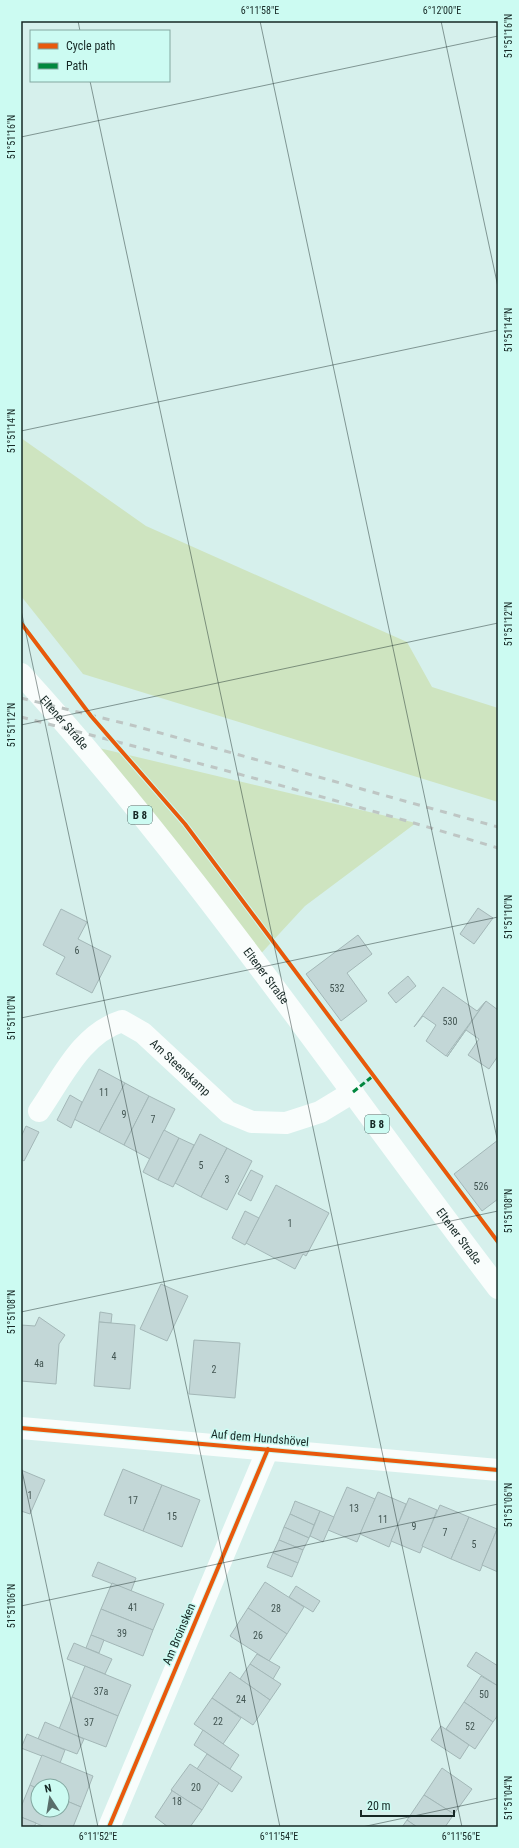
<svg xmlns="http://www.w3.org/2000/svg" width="519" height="1848" font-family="'Roboto Condensed',sans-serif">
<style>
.green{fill:#cee4c0}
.building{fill:#c3d7d7;stroke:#a3b7b7}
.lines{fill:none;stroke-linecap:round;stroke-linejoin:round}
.minor{stroke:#f9fdfc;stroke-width:22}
.primary{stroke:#f9fdfc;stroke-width:22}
.rail{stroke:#bec6c4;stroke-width:3;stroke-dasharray:7 7;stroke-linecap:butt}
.quiet{stroke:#00873e;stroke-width:3;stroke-dasharray:6 3;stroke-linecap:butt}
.cycleway-casing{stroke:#ccfbf2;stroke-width:6}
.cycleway{stroke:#e8590c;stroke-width:4}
.ticks{fill:none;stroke:#162825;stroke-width:1;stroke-opacity:0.45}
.labels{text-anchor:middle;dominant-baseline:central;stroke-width:3;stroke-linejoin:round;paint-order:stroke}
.number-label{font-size:10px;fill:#425552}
.shield{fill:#ccfbf2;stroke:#4d6762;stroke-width:1}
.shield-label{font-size:11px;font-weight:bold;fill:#162825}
.street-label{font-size:12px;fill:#162825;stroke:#ccfbf2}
.neatline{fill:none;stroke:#162825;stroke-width:1.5}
.ticks-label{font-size:10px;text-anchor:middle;fill:#162825}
</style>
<rect width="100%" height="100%" fill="#d6f0ec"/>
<g class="green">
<path d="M 21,438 L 146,526 L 407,642 L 432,687 L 498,708 L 498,802 L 83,674 L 21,596 Z"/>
<path d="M 82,744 L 416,823 L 305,906 L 255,960 Z"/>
</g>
<g class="building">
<path d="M 478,908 L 493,918 L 474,944 L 460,934 Z"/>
<path d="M 61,909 L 87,922 L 78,939 L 111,956 L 92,993 L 56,974 L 65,957 L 43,945 Z"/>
<path d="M 358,935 L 372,954 L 347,973 L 367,1001 L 341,1021 L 306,974 Z"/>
<path d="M 408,976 L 416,986 L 396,1003 L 388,993 Z"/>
<path d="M 443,987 L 477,1011 L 486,1001 L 446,1056 L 426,1041 L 436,1025 L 423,1016 L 414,1027 Z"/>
<path d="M 486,1001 L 498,1010 L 498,1056 L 489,1069 L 468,1055 L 479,1039 L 466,1030 L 447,1057 Z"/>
<path d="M 99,1069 L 125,1083 L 99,1132 L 74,1119 Z"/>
<path d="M 125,1083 L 149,1096 L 124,1145 L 99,1132 Z"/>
<path d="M 70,1095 L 82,1102 L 71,1128 L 57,1120 Z"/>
<path d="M 149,1096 L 175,1109 L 150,1159 L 124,1145 Z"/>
<path d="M 26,1126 L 39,1132 L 24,1161 L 21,1159 L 21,1137 Z"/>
<path d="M 164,1130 L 179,1138 L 158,1180 L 143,1172 Z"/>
<path d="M 200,1134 L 227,1148 L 201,1197 L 175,1183 Z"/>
<path d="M 179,1138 L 194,1145 L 173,1187 L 158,1180 Z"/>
<path d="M 498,1140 L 498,1199 L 482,1211 L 454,1174 Z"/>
<path d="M 227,1148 L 252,1161 L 227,1210 L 201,1197 Z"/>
<path d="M 251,1170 L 263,1176 L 251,1201 L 238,1194 Z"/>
<path d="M 276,1185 L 329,1213 L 306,1256 L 303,1254 L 295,1269 L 246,1243 Z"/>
<path d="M 245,1211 L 259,1218 L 245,1245 L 232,1238 Z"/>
<path d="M 161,1284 L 188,1296 L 167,1341 L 140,1329 Z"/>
<path d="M 100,1312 L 112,1314 L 111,1323 L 99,1322 Z"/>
<path d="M 39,1317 L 65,1335 L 59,1344 L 56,1384 L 21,1381 L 21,1325 L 35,1326 Z"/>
<path d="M 99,1322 L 135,1325 L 130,1389 L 94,1386 Z"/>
<path d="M 194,1340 L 240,1343 L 235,1398 L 189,1394 Z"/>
<path d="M 123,1469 L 162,1485 L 143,1531 L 104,1515 Z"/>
<path d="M 21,1470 L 45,1480 L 30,1514 L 21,1511 Z"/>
<path d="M 162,1485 L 200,1500 L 182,1547 L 143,1531 Z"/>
<path d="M 347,1487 L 375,1499 L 357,1542 L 328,1530 Z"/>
<path d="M 378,1492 L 406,1504 L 389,1547 L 360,1534 Z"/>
<path d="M 409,1498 L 437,1510 L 420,1553 L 391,1541 Z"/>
<path d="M 295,1501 L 320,1511 L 314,1525 L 290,1514 Z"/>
<path d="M 440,1505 L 469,1517 L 451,1559 L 422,1546 Z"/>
<path d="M 320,1511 L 334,1517 L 323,1542 L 310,1536 Z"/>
<path d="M 290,1514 L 314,1525 L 309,1538 L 284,1527 Z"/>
<path d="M 469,1517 L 497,1529 L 480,1571 L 451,1559 Z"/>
<path d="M 284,1527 L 309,1538 L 303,1550 L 279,1540 Z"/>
<path d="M 498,1527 L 498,1572 L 482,1565 Z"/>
<path d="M 279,1540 L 303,1550 L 298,1563 L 273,1553 Z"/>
<path d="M 273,1553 L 298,1563 L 292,1577 L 267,1567 Z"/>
<path d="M 98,1562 L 136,1578 L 131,1591 L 92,1576 Z"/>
<path d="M 265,1582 L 304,1607 L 287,1634 L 248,1608 Z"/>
<path d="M 112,1583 L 164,1604 L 153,1630 L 101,1609 Z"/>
<path d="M 296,1586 L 320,1601 L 313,1612 L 289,1597 Z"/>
<path d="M 248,1608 L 287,1634 L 269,1661 L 230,1636 Z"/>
<path d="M 101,1609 L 153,1630 L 143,1656 L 91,1635 Z"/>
<path d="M 91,1635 L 104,1640 L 99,1653 L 86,1648 Z"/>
<path d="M 74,1643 L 112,1659 L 105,1674 L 67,1659 Z"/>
<path d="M 476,1652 L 498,1666 L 498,1686 L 467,1666 Z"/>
<path d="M 257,1654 L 280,1667 L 273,1679 L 250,1664 Z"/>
<path d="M 250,1664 L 281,1684 L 270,1700 L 240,1679 Z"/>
<path d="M 85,1666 L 131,1685 L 118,1716 L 72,1697 Z"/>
<path d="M 230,1672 L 270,1700 L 253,1725 L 212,1698 Z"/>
<path d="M 481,1676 L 498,1686 L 498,1715 L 493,1722 L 464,1702 Z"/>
<path d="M 72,1697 L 118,1716 L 106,1747 L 59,1729 Z"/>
<path d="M 212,1698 L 241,1718 L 223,1744 L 194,1724 Z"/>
<path d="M 464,1702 L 493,1722 L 475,1749 L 446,1729 Z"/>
<path d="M 45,1722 L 84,1739 L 77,1754 L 38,1739 Z"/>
<path d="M 441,1726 L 469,1745 L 460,1759 L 431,1740 Z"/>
<path d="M 203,1730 L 239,1755 L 230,1769 L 194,1745 Z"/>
<path d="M 27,1734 L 65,1750 L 60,1763 L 21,1748 Z"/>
<path d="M 207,1754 L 242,1777 L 232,1792 L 197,1769 Z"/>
<path d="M 42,1755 L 93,1776 L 81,1807 L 62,1799 L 62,1786 L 38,1786 L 38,1789 L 30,1785 Z"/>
<path d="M 190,1764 L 219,1783 L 202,1810 L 171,1790 Z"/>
<path d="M 442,1768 L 472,1789 L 454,1814 L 424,1795 Z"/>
<path d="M 30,1785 L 38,1789 L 38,1810 L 62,1810 L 62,1799 L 81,1807 L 73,1827 L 45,1827 L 21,1817 L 21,1807 Z"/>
<path d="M 171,1790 L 202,1810 L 190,1827 L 168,1827 L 155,1817 L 172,1791 Z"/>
<path d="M 424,1795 L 454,1814 L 445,1827 L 417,1827 L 407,1820 Z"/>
<path d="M 21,1817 L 36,1823 L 34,1827 L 21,1827 Z"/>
<path d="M 407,1820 L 417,1827 L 402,1827 Z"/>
</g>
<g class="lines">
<g class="minor">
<path id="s1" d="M 39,1111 C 62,1078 81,1034 122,1021 L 143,1033 L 228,1112 L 252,1122 L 286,1123 L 320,1112 L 353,1092"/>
<path d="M 21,1428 L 498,1470"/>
<path d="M 109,1827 L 268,1449"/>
</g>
<path class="primary" id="s2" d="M 21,674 C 196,866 341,1083 498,1288"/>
<g class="rail">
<path d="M 21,698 L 139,727 L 498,827"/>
<path d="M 21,717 C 181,758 340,800 498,848"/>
</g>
<path class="quiet" d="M 353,1092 L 373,1076"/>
<defs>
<g id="cycleway">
<path d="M 21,623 L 91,716 L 185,824 L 498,1242"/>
<path d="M 21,1428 L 498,1470"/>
<path d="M 109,1827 L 268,1449"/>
</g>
</defs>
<use href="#cycleway" class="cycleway-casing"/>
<use href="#cycleway" class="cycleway"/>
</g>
<path class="ticks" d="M 78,21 L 80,31M 260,21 L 498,1143M 441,21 L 498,287M 90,81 L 462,1827M 21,137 L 498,36M 21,431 L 498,330M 21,610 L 280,1827M 21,725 L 498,623M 21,1018 L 498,917M 21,1312 L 498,1211M 21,1466 L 98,1827M 21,1606 L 498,1504M 362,1827 L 498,1798"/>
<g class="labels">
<g class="number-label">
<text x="77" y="950">6</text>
<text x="337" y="988">532</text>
<text x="450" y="1021">530</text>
<text x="104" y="1092">11</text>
<text x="124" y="1114">9</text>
<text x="153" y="1119">7</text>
<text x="201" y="1165">5</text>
<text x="227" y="1179">3</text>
<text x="481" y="1186">526</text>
<text x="290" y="1223">1</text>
<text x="114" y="1356">4</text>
<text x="39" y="1363">4a</text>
<text x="214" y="1369">2</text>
<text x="30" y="1495">1</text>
<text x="133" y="1500">17</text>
<text x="354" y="1508">13</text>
<text x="172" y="1516">15</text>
<text x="383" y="1519">11</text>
<text x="414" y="1526">9</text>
<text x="445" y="1532">7</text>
<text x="474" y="1544">5</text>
<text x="133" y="1607">41</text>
<text x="276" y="1608">28</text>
<text x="122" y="1633">39</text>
<text x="258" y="1635">26</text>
<text x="101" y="1691">37a</text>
<text x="484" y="1694">50</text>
<text x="241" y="1699">24</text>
<text x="218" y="1721">22</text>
<text x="89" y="1722">37</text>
<text x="470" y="1726">52</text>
<text x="196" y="1787">20</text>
<text x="177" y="1801">18</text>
</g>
<g class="shield">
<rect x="128" y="806" width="24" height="18" rx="3"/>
<rect x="365" y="1115" width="24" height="18" rx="3"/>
</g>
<g class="shield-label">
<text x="140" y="815">B 8</text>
<text x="377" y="1124">B 8</text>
</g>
<g class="street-label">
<text stroke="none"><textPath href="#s2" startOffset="65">Eltener Straße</textPath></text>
<text stroke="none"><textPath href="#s2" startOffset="389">Eltener Straße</textPath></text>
<text stroke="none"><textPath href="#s1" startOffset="200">Am Steenskamp</textPath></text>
<text stroke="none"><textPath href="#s2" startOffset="713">Eltener Straße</textPath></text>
<text transform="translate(260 1438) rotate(5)">Auf dem Hundshövel</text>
<text transform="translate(179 1634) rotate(-67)">Am Broinsken</text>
</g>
</g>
<rect width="519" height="1848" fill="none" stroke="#ccfbf2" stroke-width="44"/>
<rect x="30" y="30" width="140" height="52" fill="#ccfbf2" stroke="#83a7a0"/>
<rect x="38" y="43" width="20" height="6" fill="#e8590c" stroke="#83a7a0"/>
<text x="66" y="50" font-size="12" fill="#162825">Cycle path</text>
<rect x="38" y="63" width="20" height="6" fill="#00873e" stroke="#83a7a0"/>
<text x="66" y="70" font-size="12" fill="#162825">Path</text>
<g transform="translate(50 1798) rotate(348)"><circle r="19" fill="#ccfbf2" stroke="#83a7a0"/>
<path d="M0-3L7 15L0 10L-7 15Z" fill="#596e6b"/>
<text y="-6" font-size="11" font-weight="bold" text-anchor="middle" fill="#162825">N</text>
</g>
<path d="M361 1810v6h93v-6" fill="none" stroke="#162825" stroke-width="2"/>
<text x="367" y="1810" font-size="12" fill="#162825" stroke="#ccfbf2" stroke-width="3" paint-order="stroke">20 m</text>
<rect x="22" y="22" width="475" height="1804" class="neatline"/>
<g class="ticks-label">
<text x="260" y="14">6°11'58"E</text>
<text x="442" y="14">6°12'00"E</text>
<text transform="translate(508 36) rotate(-90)" y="4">51°51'16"N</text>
<text transform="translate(11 137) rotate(-90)" y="4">51°51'16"N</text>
<text transform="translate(508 330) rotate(-90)" y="4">51°51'14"N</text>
<text transform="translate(11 431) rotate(-90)" y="4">51°51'14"N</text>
<text transform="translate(508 624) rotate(-90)" y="4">51°51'12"N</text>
<text transform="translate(11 725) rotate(-90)" y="4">51°51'12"N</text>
<text transform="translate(508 917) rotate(-90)" y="4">51°51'10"N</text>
<text transform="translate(11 1018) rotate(-90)" y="4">51°51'10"N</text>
<text transform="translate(508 1211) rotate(-90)" y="4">51°51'08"N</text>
<text transform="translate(11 1312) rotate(-90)" y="4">51°51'08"N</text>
<text transform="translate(508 1505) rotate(-90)" y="4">51°51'06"N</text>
<text transform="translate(11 1606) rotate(-90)" y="4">51°51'06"N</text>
<text transform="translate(508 1798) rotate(-90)" y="4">51°51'04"N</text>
<text x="98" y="1840">6°11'52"E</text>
<text x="279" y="1840">6°11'54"E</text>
<text x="461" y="1840">6°11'56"E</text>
</g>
</svg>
